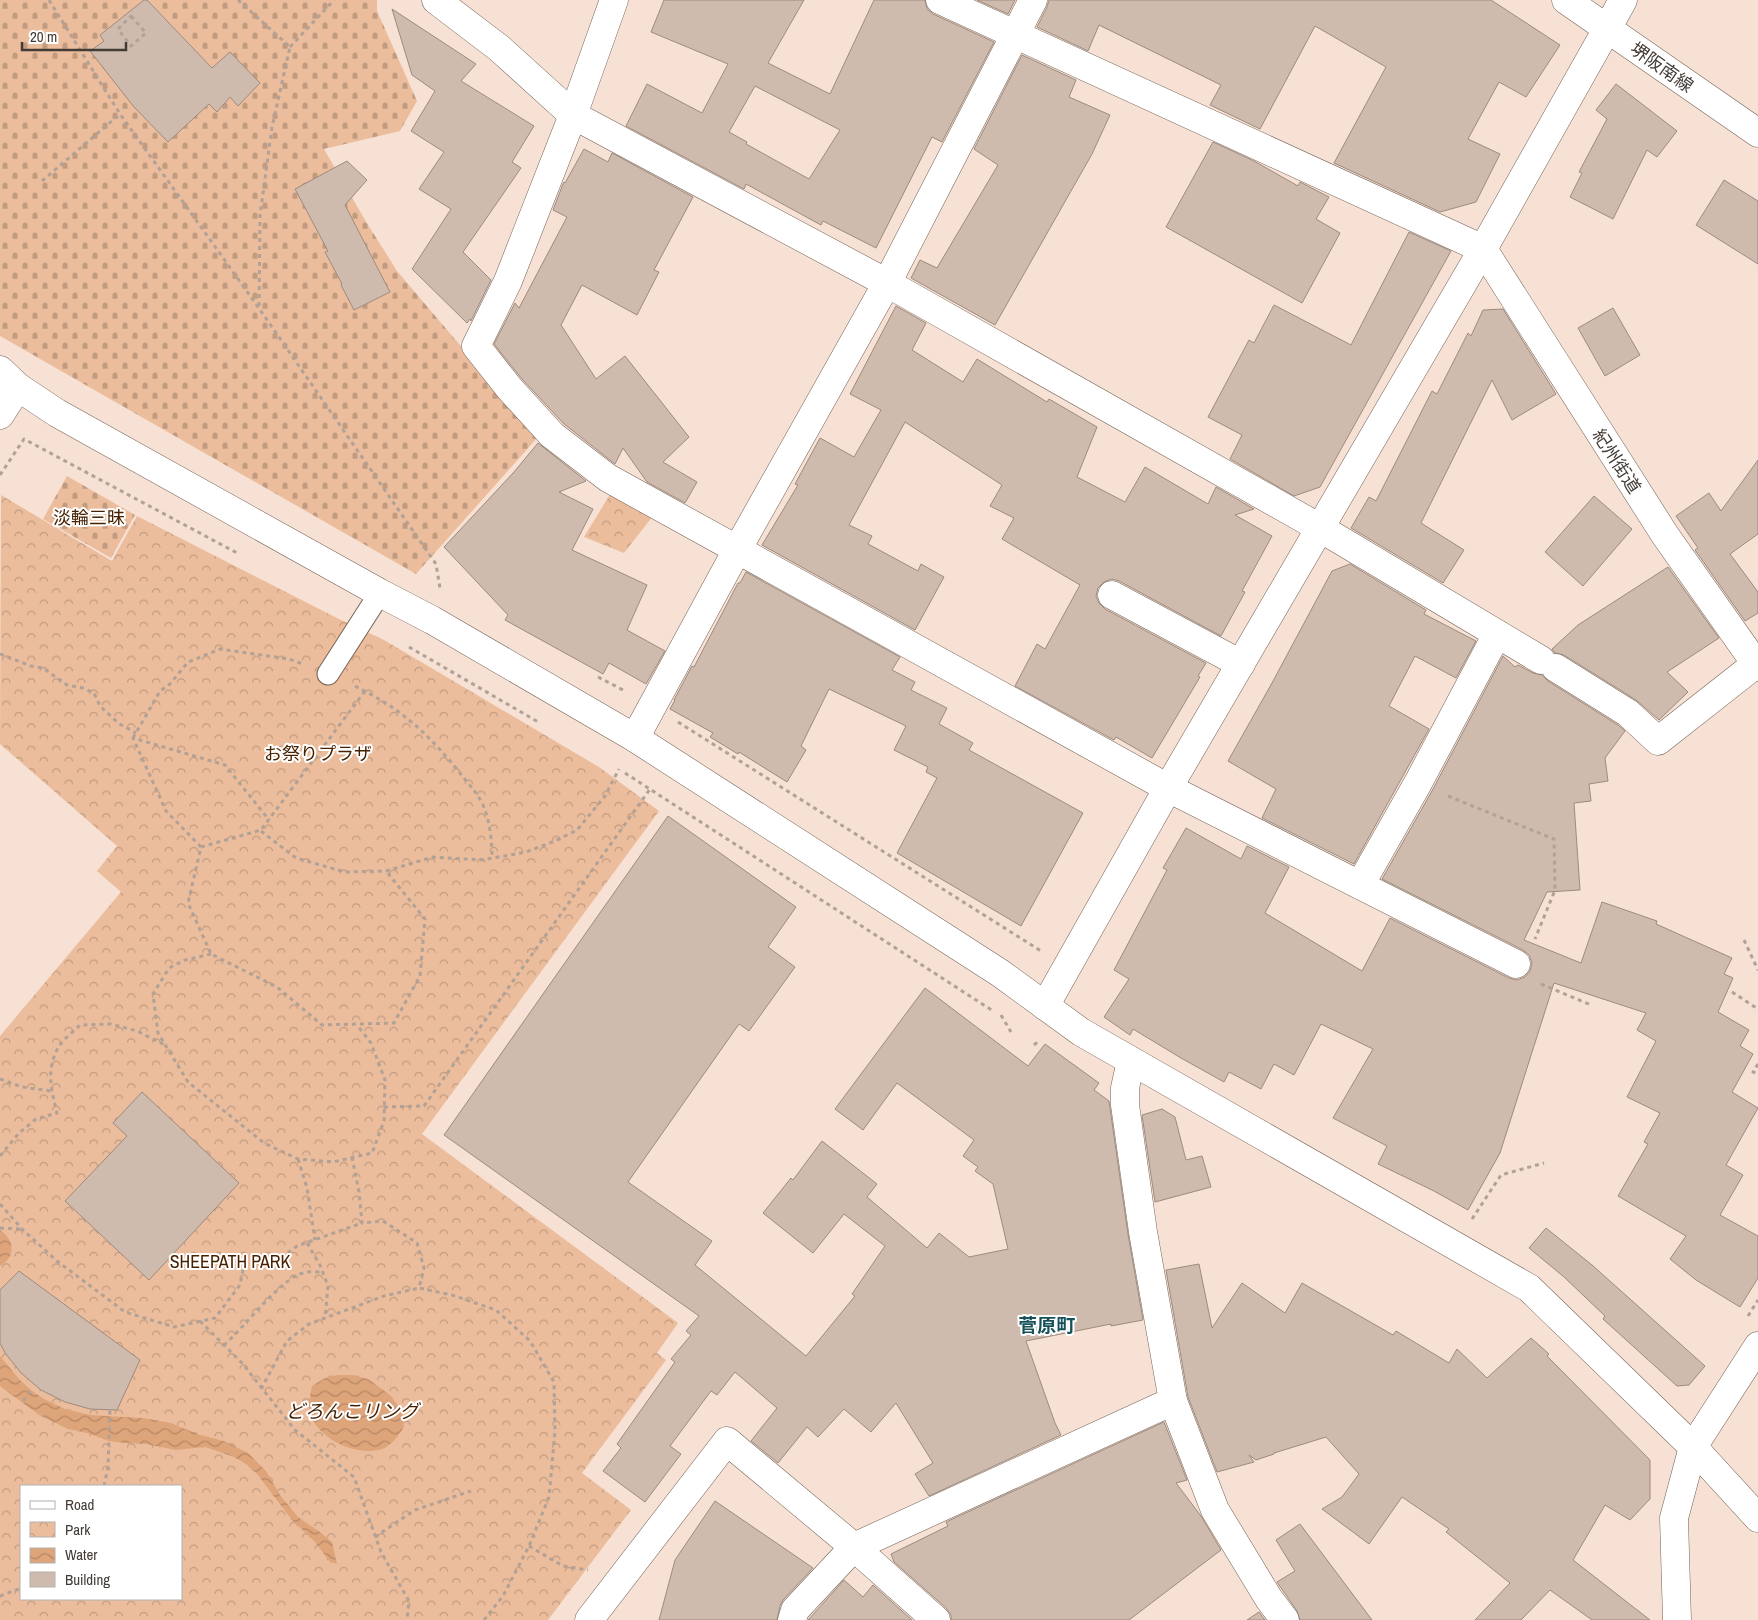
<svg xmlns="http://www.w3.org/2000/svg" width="1758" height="1620" font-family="'Archivo Narrow','Noto Sans JP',sans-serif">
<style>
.cemetery{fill:url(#cemetery-stones)}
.park{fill:url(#park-crowns);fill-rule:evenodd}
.water{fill:url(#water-waves)}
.building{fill:#cfbbae;stroke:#9d8b7e;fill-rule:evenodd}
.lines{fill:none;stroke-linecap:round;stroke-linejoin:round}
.lane-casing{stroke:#756357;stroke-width:23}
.street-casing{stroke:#756357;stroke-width:29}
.secondary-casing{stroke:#756357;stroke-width:29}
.path{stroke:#b1a196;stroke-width:3;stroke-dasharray:4 4;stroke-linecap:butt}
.lane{stroke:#fff;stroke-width:21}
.street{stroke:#fff;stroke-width:28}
.secondary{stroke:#fff;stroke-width:28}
.labels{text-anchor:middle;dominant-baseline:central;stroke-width:4;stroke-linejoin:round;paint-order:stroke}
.street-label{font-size:18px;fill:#433b35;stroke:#fff}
.park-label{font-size:18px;fill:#472101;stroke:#fff}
.neighbourhood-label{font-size:19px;font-weight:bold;fill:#17525a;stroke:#fff}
.water-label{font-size:19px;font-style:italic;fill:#441f00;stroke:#fff}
</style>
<defs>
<pattern id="cemetery-stones" width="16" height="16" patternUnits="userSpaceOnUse" patternTransform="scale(1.25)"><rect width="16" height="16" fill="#ecbd9c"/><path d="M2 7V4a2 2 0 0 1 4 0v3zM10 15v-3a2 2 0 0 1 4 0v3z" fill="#c19b80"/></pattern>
<pattern id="park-crowns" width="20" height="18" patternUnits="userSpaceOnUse" patternTransform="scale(1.25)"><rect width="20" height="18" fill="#ecbd9c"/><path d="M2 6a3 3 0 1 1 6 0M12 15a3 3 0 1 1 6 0" fill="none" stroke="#c19b80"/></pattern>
<pattern id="water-waves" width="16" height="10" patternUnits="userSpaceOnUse" patternTransform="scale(1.25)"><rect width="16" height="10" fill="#dea47a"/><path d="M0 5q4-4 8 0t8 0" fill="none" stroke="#b68765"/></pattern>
</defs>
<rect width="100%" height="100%" fill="#f6e1d4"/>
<g class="cemetery">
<path d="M 0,0 L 377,0 L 377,11 L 417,101 L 400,131 L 324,149 L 365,220 L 397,271 L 538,437 L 416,574 L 0,336 Z"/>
<path d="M 67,476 L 135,515 L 111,558 L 43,519 Z"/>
</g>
<g class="park">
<path d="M 614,488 L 653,516 L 624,553 L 584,537 Z"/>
<path d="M 1,495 L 112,561 L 137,516 L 337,618 L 384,640 L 599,767 L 659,811 L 422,1134 L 678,1323 L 657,1353 L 666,1360 L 582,1473 L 631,1510 L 548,1620 L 0,1620 L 0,1036 L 121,892 L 97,871 L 117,846 L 0,744 ZM 21,1486 L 181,1486 L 181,1599 L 21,1599 Z"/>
</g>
<g class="water">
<path d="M 0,1230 C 15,1240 16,1257 0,1266 Z"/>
<path d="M 0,1356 L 19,1379 L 31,1390 L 44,1399 L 65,1409 L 90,1415 L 143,1418 L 171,1423 L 197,1434 L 224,1441 L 248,1453 L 266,1471 L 280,1495 L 298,1517 L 320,1532 L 332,1542 L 337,1564 L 330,1562 L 314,1541 L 292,1520 L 257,1474 L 246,1464 L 234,1457 L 205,1447 L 176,1450 L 146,1444 L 125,1443 L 109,1441 L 87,1433 L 68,1429 L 39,1415 L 0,1386 Z"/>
<path d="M 338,1375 L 352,1375 L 368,1379 L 382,1389 L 391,1396 L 401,1410 L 404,1427 C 398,1436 391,1447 379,1450 C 353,1455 322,1440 311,1417 C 307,1407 310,1396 312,1386 L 325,1378 Z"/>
</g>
<g class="building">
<path d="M 144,0 L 147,0 L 212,68 L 230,52 L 260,83 L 238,106 L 230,97 L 217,112 L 209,104 L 168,142 L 134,107 L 90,51 L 104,41 L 100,35 Z"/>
<path d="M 664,0 L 804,0 L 768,63 L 830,94 L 874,0 L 925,0 L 927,9 L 933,14 L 994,42 L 942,142 L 932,137 L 876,248 L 823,221 L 821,225 L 746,184 L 744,189 L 626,126 L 647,84 L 702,113 L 728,64 L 651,32 ZM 755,86 L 840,130 L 809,179 L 746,144 L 747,142 L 729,132 Z"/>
<path d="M 977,0 L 1015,0 L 1008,14 Z"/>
<path d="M 1049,0 L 1491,0 L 1560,45 L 1526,97 L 1499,82 L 1468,139 L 1500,154 L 1476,202 L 1440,212 L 1334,163 L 1386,67 L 1315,26 L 1260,129 L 1210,105 L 1221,85 L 1099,25 L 1088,51 L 1037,27 L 1047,7 Z"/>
<path d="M 392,9 L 476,64 L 461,81 L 534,126 L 512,162 L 521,168 L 463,252 L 491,280 L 471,321 L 470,319 L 467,323 L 412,269 L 451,209 L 419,189 L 444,152 L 411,131 L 435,91 L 412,75 Z"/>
<path d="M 1022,55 L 1076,80 L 1069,97 L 1110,115 L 1092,154 L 995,325 L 911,278 L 920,260 L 937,268 L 998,165 L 974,149 Z"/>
<path d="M 1616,84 L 1677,131 L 1657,157 L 1647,150 L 1613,219 L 1570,197 L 1582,173 L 1579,172 L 1607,119 L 1596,110 Z"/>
<path d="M 1213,142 L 1254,161 L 1298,186 L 1300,182 L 1329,197 L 1316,219 L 1340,233 L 1302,303 L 1166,227 Z"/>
<path d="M 584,149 L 608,162 L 612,153 L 693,197 L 654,270 L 659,272 L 637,315 L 582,285 L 561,325 L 596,379 L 625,356 L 689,437 L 663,462 L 697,482 L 685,503 L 647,482 L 623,448 L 615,464 L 563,423 L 522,379 L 494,344 L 515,303 L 519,308 L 567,217 L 553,210 L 563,184 L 564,182 L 565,183 Z"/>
<path d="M 347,161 L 367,180 L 345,205 L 390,292 L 354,310 L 341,285 L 342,284 L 325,252 L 328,251 L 295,189 Z"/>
<path d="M 1724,180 L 1758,201 L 1758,264 L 1696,225 Z"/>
<path d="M 1409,232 L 1451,251 L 1320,487 L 1294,496 L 1230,459 L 1242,435 L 1208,417 L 1249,340 L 1254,343 L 1274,305 L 1351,345 Z"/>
<path d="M 896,306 L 926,323 L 912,350 L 963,382 L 977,359 L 1047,402 L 1049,399 L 1097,427 L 1077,477 L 1125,502 L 1145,467 L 1208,504 L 1216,487 L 1254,509 L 1235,515 L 1272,536 L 1242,591 L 1245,592 L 1221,636 L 1119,581 L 1112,579 L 1104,582 L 1098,588 L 1096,596 L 1099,603 L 1105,609 L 1206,663 L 1198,676 L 1200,677 L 1152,758 L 1116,737 L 1114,740 L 1112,739 L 1015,686 L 1037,644 L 1045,649 L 1080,585 L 1002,539 L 1014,518 L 990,506 L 1002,485 L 905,422 L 849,525 L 872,536 L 868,544 L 918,571 L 921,564 L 944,577 L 915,630 L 762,545 L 798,485 L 795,484 L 820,438 L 854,457 L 881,410 L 850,394 Z"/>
<path d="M 1613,308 L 1640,355 L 1605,376 L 1578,328 Z"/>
<path d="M 1503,309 L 1556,394 L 1512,420 L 1492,380 L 1421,523 L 1464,550 L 1443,583 L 1351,528 L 1369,497 L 1376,501 L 1432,391 L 1437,394 L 1468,333 L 1471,336 L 1483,310 Z"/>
<path d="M 538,443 L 586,481 L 559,492 L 593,509 L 572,550 L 647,585 L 627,630 L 665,651 L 646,684 L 609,663 L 603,674 L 505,620 L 508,615 L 444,547 L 514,472 Z"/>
<path d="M 1758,460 L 1758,534 L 1730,554 L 1758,592 L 1758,613 L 1745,621 L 1695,550 L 1698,548 L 1676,516 L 1709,493 L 1721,511 Z"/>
<path d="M 1594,496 L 1632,529 L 1583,586 L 1545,552 Z"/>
<path d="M 1350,564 L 1426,610 L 1424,614 L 1476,641 L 1456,678 L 1415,656 L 1389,706 L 1429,729 L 1354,864 L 1262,818 L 1276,789 L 1228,761 L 1272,683 L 1332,571 Z"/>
<path d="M 1668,567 L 1719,638 L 1667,672 L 1688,692 L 1659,720 L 1636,700 L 1564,655 L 1555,653 L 1552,649 L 1578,625 Z"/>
<path d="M 746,572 L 900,657 L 892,670 L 915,682 L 911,690 L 947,708 L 939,724 L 973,743 L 969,750 L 1083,813 L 1021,926 L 897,853 L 937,778 L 926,772 L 928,767 L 894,750 L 906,726 L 829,689 L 801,746 L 806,750 L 787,782 L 739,752 L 738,754 L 710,737 L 713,733 L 670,709 L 675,700 L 674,700 L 692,666 L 694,667 L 738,583 L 740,583 Z"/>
<path d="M 1503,656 L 1515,667 L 1518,665 L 1533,673 L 1542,675 L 1548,681 L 1618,725 L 1625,731 L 1605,758 L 1608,781 L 1589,784 L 1591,801 L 1574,803 L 1580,890 L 1547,892 L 1524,940 L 1581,963 L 1602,902 L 1657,921 L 1656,924 L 1732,958 L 1724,974 L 1733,978 L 1718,1012 L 1749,1030 L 1740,1046 L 1753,1054 L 1732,1092 L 1758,1108 L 1726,1165 L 1743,1175 L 1720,1215 L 1758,1236 L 1758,1278 L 1740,1307 L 1696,1280 L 1670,1259 L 1686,1236 L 1618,1196 L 1648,1144 L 1644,1142 L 1660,1113 L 1627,1097 L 1656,1041 L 1637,1030 L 1646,1013 L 1554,983 L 1500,1153 L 1468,1210 L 1434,1191 L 1378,1164 L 1387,1146 L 1333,1118 L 1373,1049 L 1321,1024 L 1294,1075 L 1274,1064 L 1261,1089 L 1229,1072 L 1224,1082 L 1181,1058 L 1133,1029 L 1130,1035 L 1104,1017 L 1129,979 L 1114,970 L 1167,870 L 1163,868 L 1186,828 L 1241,859 L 1247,846 L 1289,867 L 1265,913 L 1362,971 L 1390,918 L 1509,978 L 1517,980 L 1525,977 L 1530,971 L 1532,963 L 1529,955 L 1523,950 L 1382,879 L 1432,791 Z"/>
<path d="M 668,816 L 796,907 L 768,947 L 795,967 L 749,1031 L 739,1024 L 628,1182 L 712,1241 L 695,1265 L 806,1356 L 855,1296 L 852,1294 L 885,1246 L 844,1214 L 813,1253 L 763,1213 L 791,1178 L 793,1180 L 822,1141 L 877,1184 L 867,1197 L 927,1248 L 939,1233 L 969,1257 L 1008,1249 L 993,1184 L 975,1171 L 978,1167 L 963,1156 L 974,1140 L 897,1083 L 863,1130 L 835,1109 L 925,988 L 1028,1066 L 1045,1044 L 1099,1083 L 1094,1090 L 1109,1101 L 1128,1234 L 1143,1320 L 1111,1326 L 1111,1324 L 1026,1341 L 1055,1423 L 1061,1435 L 929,1496 L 915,1474 L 933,1463 L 896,1403 L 871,1432 L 844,1409 L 818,1437 L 807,1427 L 778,1463 L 751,1441 L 777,1408 L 735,1372 L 717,1395 L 711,1391 L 670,1446 L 681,1454 L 645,1502 L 603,1471 L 621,1448 L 617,1444 L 675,1362 L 671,1359 L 691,1335 L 686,1331 L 699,1316 L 444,1135 Z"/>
<path d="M 142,1092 L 239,1183 L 149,1280 L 65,1201 L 127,1136 L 113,1123 Z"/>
<path d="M 1162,1109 L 1175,1117 L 1186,1160 L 1202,1156 L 1211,1187 L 1155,1202 L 1142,1115 Z"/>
<path d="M 1546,1228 L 1592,1265 L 1705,1366 L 1689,1385 L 1677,1386 L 1603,1319 L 1605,1316 L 1564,1277 L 1529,1248 Z"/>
<path d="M 1199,1264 L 1212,1328 L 1242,1283 L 1285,1313 L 1302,1283 L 1393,1335 L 1396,1331 L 1449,1363 L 1457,1349 L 1487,1378 L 1531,1338 L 1549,1354 L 1547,1356 L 1650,1460 L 1650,1499 L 1630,1520 L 1605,1505 L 1573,1560 L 1650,1620 L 1592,1620 L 1550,1590 L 1521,1620 L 1475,1620 L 1510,1583 L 1446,1532 L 1449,1529 L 1402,1497 L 1369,1544 L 1322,1509 L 1342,1497 L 1359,1474 L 1326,1437 L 1274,1453 L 1274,1454 L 1256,1460 L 1249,1455 L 1254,1462 L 1217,1472 L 1188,1397 L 1166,1270 Z"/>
<path d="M 19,1271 L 140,1360 L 117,1410 L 90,1409 L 65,1402 L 41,1390 L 21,1373 L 5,1353 L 0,1343 L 0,1290 Z"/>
<path d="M 1164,1422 L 1187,1480 L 1176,1483 L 1201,1516 L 1221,1550 L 1129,1620 L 951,1620 L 951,1615 L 946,1608 L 894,1562 L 891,1554 L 948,1526 L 946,1522 Z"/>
<path d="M 715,1501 L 813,1568 L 783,1600 L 780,1606 L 777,1620 L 659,1620 L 675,1560 Z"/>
<path d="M 1300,1524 L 1372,1620 L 1300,1620 L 1297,1611 L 1277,1582 L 1295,1571 L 1276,1540 Z"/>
<path d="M 844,1580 L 863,1597 L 873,1585 L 912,1620 L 808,1620 Z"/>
<path d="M 1259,1612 L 1265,1620 L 1247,1620 Z"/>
</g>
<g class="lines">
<defs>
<path id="lane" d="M 328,674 L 380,593"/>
<g id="street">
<path d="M 436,0 L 499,48 L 573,115 L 887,283 L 1320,528 L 1541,660"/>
<path d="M 614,0 L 573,115 L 508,281 L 476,346 L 510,389 L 552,435 L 608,478 L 1168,788 L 1516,964"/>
<path d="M 940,0 L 1483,249 L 1665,535 L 1758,667"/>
<path d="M 1607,29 L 1623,0"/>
<path d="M 1112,595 L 1241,664"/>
<path d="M 1556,668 L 1628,713 L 1658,741 L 1756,664"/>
<path d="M 635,738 L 737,550 L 887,283 L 1033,0"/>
<path d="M 1360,885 L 1418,783 L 1497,634"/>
<path d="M 1131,1061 L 1125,1088 L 1125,1105 L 1143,1232 L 1173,1401 L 1215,1510 L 1269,1599 L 1285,1620"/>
<path d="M 1693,1447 L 1758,1346"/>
<path d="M 589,1620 L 727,1441 L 854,1547 L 936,1620"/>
<path d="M 792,1620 L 795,1610 L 854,1547 L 1173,1401"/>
</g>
<g id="secondary">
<path d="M 1566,0 L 1758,133"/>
<path d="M 0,370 L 18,387 L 57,413 L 380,593 L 432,620 L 635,738 L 1000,973 L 1081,1032 L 1529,1288 L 1693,1447 L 1758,1518"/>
<path d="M 0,415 L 18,387"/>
<path d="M 1045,1006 L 1168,788 L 1483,249 L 1607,29"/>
<path d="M 1677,1620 L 1674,1518 L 1693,1447"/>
</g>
</defs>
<use href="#lane" class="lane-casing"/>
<use href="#street" class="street-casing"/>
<use href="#secondary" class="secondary-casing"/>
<g class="path">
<path d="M 49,0 L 120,114 L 256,304 L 436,564 L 440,588"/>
<path d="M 238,0 L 290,47 L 272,127 L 260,216 L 259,309"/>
<path d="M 131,16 L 146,33 L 131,46 L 118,29 Z"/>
<path d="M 290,47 L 334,0"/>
<path d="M 42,181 L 120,114"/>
<path d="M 0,475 L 24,439 L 239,554"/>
<path d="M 409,647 L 540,723"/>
<path d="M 0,654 L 31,666 L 43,668 L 67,685 L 83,688 L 94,693 L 100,706 L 118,723 L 136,733"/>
<path d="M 598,677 L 625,691"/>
<path d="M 355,686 C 372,695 389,704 404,716 C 426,733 446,755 463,777 C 471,787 478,794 483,805 C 490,822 492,840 492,858"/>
<path d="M 365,691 L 261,830 L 201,847 L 188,903 L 211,954 L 277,987 L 322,1025 L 394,1023 L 420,976 L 425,919 L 386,871"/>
<path d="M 678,722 L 1041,951"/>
<path d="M 133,738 L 160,691 L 170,684 L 188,662 L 220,649 L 289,659 L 303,664"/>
<path d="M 625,773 L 993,1011"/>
<path d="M 1448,796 L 1554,839 L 1555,890 L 1535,939"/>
<path d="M 261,831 L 296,858 L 345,872 L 386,871 L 433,857 L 482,860 L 526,852 L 555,841 L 577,830 L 605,796 L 619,769"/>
<path d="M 201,847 L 166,811 L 133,738 L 225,765 L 269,820"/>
<path d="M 1744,940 L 1758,970"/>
<path d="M 211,954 L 185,960 L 169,968 L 153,994 L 158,1033 L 188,1082 L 264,1143 L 298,1159 L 333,1162 L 372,1153 L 384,1121 L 385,1080 L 371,1043 L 357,1025"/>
<path d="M 1541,984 L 1591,1005"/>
<path d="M 1732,992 L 1758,1009"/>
<path d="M 1001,1015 L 1011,1032"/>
<path d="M 1034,1045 L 1040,1040"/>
<path d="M 1758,1064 L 1753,1072 L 1758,1074"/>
<path d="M 0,1079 L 22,1087 L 51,1091"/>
<path d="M 384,1107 L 424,1106 L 650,789"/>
<path d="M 0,1156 L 19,1133 L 36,1119 L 57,1113 C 51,1089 46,1070 58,1048 C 63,1039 73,1032 80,1025 L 111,1024 L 137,1031 L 165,1045"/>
<path d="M 352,1157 L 359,1192 L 362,1223 L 383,1221 L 417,1243 L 424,1268 L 419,1288 L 452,1295 L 496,1310 L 530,1341 L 554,1382 L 555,1431 L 549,1497 L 529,1546 L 503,1596 L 484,1620"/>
<path d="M 298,1159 L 307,1188 L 315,1240"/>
<path d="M 0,1204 L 22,1229 L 57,1261 L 125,1312 L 174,1327 L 215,1318 L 240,1285 L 246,1255 L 277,1261 L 297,1246 L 362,1223"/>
<path d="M 1472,1219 L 1501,1175 L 1544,1163"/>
<path d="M 0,1228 L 21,1229"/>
<path d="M 307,1243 L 320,1265 L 328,1286 L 325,1318"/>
<path d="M 1748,1316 L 1758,1300"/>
<path d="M 200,1321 L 242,1363 L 295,1430 L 354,1477 L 381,1552 L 409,1601 L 407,1620"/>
<path d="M 224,1345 C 243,1329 281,1278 303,1273 C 309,1271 317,1272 323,1272"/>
<path d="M 261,1389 L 287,1341 L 309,1324 L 384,1296 L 419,1288"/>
<path d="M 23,1401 L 31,1390"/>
<path d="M 104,1486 L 108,1467 L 110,1410"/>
<path d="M 375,1537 L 415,1510 L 471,1491"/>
<path d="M 529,1546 L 563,1566 L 588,1570"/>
<path d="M 0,1596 L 21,1588"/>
</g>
<use href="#lane" class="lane"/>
<use href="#street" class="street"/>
<use href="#secondary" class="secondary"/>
</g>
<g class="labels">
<g class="street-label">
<text transform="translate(1662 67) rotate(35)">堺阪南線</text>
<text transform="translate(1617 461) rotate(57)">紀州街道</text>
</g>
<g class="park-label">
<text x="89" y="517">淡輪三昧</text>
<text x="318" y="753">お祭りプラザ</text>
<text x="230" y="1261">SHEEPATH PARK</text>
</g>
<g class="neighbourhood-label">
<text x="1047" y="1325">菅原町</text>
</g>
<g class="water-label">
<text x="352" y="1411">どろんこリング</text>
</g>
</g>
<rect x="20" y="1485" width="162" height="115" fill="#ffffff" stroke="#b4b1ae"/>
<rect x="30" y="1501" width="25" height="8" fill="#ffffff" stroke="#b4b1ae"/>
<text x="65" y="1510" font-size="15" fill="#433b35">Road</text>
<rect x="30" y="1522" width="25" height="15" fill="url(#park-crowns)" stroke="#b4b1ae"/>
<text x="65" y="1535" font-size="15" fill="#433b35">Park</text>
<rect x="30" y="1548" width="25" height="15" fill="url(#water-waves)" stroke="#b4b1ae"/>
<text x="65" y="1560" font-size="15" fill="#433b35">Water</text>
<rect x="30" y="1572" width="25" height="15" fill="#cfbbae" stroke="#b4b1ae"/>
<text x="65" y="1585" font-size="15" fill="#433b35">Building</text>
<path d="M22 42v8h104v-8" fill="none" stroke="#433b35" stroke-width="2.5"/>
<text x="30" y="42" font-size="15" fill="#433b35" stroke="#ffffff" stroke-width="4" paint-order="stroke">20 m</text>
</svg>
